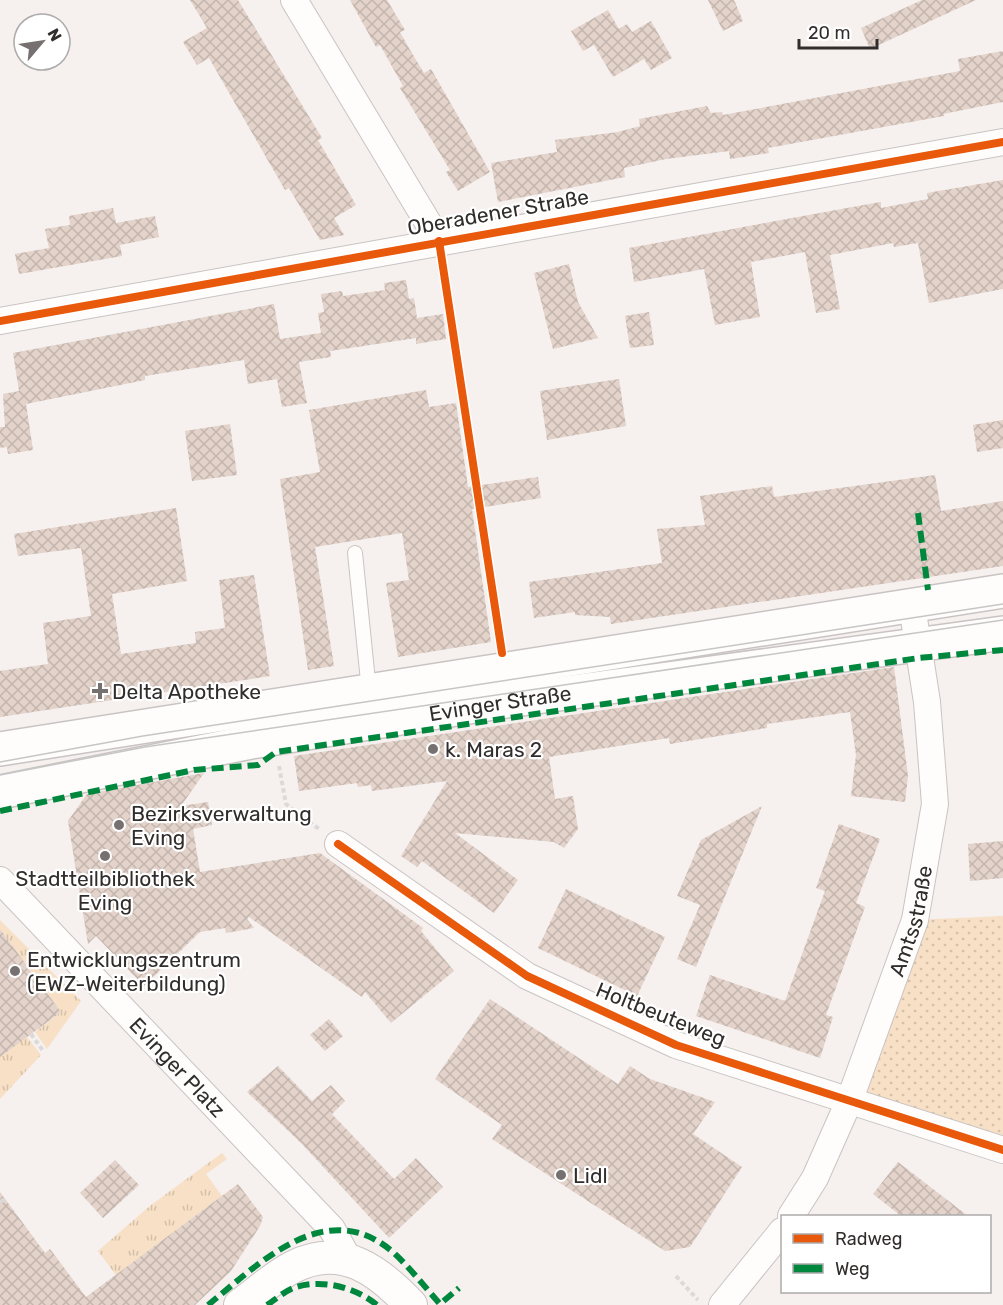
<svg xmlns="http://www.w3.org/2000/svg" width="1003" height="1305" font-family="Rubik,sans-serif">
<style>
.grass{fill:url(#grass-tufts)}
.park{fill:url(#park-dots)}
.building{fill:url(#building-cross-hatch)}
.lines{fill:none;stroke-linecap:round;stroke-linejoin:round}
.service-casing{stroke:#c9c4c3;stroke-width:16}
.minor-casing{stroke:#c9c4c3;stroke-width:28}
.tertiary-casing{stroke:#c9c4c3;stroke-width:34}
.primary-casing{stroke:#c9c4c3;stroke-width:36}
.path{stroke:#dcdad9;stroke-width:4;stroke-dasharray:4.5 3;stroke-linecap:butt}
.service{stroke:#fefdfc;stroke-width:14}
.minor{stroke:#fefdfc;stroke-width:26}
.tertiary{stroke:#fefdfc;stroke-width:32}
.primary{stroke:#fefdfc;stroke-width:33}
.tram{stroke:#c6c6c5;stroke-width:1.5}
.quiet{stroke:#00873e;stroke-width:6;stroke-dasharray:12 6;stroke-linecap:butt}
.cycleway-casing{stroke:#fff;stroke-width:11}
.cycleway{stroke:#e8590c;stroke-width:8}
.poi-dot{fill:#767170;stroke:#fff;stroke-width:2}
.labels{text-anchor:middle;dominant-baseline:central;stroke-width:4.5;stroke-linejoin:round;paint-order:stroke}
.street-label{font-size:21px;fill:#312d2c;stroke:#fff}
.poi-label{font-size:21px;fill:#312d2c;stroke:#fff;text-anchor:start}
</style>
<defs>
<pattern id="grass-tufts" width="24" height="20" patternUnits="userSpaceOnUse" patternTransform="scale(1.5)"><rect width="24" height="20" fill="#f7e0c5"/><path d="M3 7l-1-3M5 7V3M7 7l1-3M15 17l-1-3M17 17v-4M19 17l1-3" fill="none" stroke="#d4c0a9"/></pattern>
<pattern id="park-dots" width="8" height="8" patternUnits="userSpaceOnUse" patternTransform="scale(1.5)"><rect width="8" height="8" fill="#f7e0c5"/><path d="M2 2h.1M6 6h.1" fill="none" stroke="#d4c0a9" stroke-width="1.8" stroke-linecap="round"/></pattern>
<pattern id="building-cross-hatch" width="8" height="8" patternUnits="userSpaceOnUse" patternTransform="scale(1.5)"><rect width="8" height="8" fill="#e3d3ca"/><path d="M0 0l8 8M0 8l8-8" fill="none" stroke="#c3b5ae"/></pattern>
</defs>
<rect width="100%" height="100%" fill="#f6f0ee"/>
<g class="grass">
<path d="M 0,920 L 81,1001 L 47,1049 L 35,1032 L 61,1012 L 0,929 Z"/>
<path d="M 27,1037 L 41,1055 L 0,1099 L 0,1054 Z"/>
<path d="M 222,1153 L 227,1159 L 206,1174 L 222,1196 L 116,1275 L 98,1251 L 151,1205 Z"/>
</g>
<path class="park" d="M 1003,916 L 1003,1150 L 850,1099 L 915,920 Z"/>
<g class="building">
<path d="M 190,0 L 238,0 L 322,138 L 318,140 L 356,205 L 334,218 L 344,235 L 320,240 L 289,188 L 285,190 L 209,58 L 197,65 L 183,42 L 207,28 Z"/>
<path d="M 350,0 L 387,0 L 405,30 L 400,32 L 410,50 L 424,73 L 431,69 L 490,172 L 458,191 L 446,172 L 450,170 L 400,88 L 403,86 L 380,45 L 376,47 Z"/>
<path d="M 708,0 L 734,0 L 743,21 L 723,31 Z"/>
<path d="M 922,0 L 976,0 L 870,49 L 861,28 Z"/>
<path d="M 608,10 L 619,29 L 627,24 L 632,32 L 651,21 L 672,58 L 651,70 L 644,59 L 613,77 L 594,45 L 583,51 L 571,31 Z"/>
<path d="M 1003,51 L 1003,102 L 943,114 L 944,116 L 768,148 L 769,153 L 730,159 L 729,151 L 666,159 L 624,168 L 625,177 L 498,202 L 491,163 L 557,152 L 555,140 L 618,132 L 640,126 L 639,119 L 707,106 L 711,113 L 722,112 L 723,115 L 960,71 L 958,59 Z"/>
<path d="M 1003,180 L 1003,289 L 929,303 L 918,243 L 894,247 L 893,243 L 830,255 L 840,309 L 816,313 L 805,252 L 751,262 L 760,317 L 737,321 L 715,325 L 704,269 L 634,282 L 629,248 L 869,204 L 881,202 L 881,208 L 928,199 L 927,193 Z"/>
<path d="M 113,208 L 116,223 L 155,216 L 159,237 L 120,245 L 122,256 L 19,274 L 15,254 L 49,248 L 45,229 L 70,225 L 69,216 Z"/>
<path d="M 569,264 L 578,302 L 598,338 L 553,349 L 534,273 Z"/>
<path d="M 406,280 L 409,299 L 414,298 L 417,318 L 443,314 L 446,339 L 416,344 L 416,338 L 357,347 L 330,351 L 331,357 L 299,362 L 307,403 L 282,407 L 277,379 L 248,384 L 244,360 L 145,376 L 145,380 L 26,404 L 33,450 L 8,454 L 7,447 L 0,448 L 0,427 L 5,427 L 3,394 L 19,391 L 13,353 L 274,304 L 280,339 L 321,333 L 318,313 L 324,312 L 321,294 L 342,291 L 343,296 L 385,290 L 384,283 Z"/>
<path d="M 649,312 L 654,345 L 630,348 L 625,316 Z"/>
<path d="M 619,379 L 626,426 L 547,440 L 540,391 Z"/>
<path d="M 426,390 L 429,407 L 456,403 L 468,487 L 538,477 L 541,498 L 472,509 L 491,642 L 398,657 L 386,583 L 409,580 L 402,533 L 315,547 L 334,666 L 308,670 L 280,479 L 320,472 L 309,410 Z"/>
<path d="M 1003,420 L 1003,448 L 977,452 L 973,425 Z"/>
<path d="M 230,424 L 237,475 L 192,481 L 185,431 Z"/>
<path d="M 935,475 L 941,511 L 1003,501 L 1003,566 L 611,624 L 610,617 L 575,615 L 575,612 L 534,618 L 529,582 L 662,563 L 657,529 L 705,525 L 700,496 L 772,486 L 774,497 Z"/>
<path d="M 176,508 L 187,581 L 112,594 L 121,654 L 196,643 L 195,632 L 225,628 L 219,580 L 254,575 L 270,676 L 0,717 L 0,671 L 48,664 L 43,623 L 91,616 L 81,548 L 18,556 L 14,534 Z"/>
<path d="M 894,667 L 908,776 L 905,802 L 851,796 L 856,755 L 850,712 L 767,724 L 767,728 L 670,744 L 669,738 L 549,757 L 555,799 L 573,796 L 578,829 L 564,848 L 554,842 L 455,833 L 518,880 L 494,913 L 422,861 L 417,867 L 401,856 L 447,781 L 372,791 L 371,785 L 358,787 L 357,783 L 299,791 L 294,756 Z"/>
<path d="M 204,773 L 181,806 L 208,802 L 212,825 L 193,829 L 200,872 L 320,853 L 423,928 L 421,931 L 454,971 L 391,1023 L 365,992 L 362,997 L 249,917 L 247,919 L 254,928 L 226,933 L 225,928 L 200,932 L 144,986 L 96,936 L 88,944 L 68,821 L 87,794 Z"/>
<path d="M 762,806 L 696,967 L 677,959 L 700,905 L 677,896 L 701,840 Z"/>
<path d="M 839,824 L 880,839 L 856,903 L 865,907 L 826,1015 L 833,1017 L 820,1058 L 696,1016 L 710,975 L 785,1001 L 825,891 L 816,888 Z"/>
<path d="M 1003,841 L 1003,878 L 970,881 L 968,844 Z"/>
<path d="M 566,889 L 665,937 L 637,996 L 538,948 Z"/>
<path d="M 0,929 L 61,1012 L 0,1057 Z"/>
<path d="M 490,999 L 618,1084 L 630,1066 L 650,1079 L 715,1102 L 693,1134 L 742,1167 L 690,1247 L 665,1251 L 492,1139 L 502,1125 L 435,1079 Z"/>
<path d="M 329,1019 L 343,1036 L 325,1051 L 310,1035 Z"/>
<path d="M 278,1066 L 312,1101 L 331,1085 L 345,1101 L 332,1114 L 394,1179 L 416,1158 L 443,1187 L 389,1238 L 302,1144 L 247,1092 Z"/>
<path d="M 115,1160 L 139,1185 L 103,1218 L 80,1193 Z"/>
<path d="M 898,1162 L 968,1216 L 901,1216 L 873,1194 Z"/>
<path d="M 238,1184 L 263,1217 L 260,1226 L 231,1271 L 195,1305 L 0,1305 L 0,1192 L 45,1253 L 50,1249 L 86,1297 Z"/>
</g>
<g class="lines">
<defs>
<path id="service" d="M 355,553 L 369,691"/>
<g id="minor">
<path d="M 294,0 L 439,241"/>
<path d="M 0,321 L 1003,142"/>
<path d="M 338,844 L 527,976 L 676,1045 L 1003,1150"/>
<path id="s1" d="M 0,880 L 332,1229 L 349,1260"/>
<path id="s2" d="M 791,1216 L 815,1178 L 850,1099 L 915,920 L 935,804 L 927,702 L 912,606"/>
<path d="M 722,1305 L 782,1231"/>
</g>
<path id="tertiary" d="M 240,1305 C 257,1293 275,1276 293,1267 C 342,1242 379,1271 411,1305"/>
<g id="primary">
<path d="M 0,749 L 1003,591"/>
<path id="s3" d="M 0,792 L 251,742 L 500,702 L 1003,633"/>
</g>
</defs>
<use href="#service" class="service-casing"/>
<use href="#minor" class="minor-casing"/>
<use href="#tertiary" class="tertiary-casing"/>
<use href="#primary" class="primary-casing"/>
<g class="path">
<path d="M 279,766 L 286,804 L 319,829"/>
<path d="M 31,1034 L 44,1052"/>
<path d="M 0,1202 L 5,1199"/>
<path d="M 676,1276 L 698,1300"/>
</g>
<use href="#service" class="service"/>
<use href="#minor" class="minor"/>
<use href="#tertiary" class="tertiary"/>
<use href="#primary" class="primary"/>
<g class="tram">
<path d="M 0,762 L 143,736 L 1003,604"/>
<path d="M 0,775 L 145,747 L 1003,620"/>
</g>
<g class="quiet">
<path d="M 918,513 L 928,590"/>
<path d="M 0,811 L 194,770 L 258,765 L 276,752 L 919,658 L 1003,650"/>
<path d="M 208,1305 C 260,1263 327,1194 394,1253 C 410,1268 425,1287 440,1304 L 459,1288"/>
<path d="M 267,1305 C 276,1299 286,1290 296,1287 C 323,1279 355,1287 377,1305"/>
</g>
<defs>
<g id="cycleway">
<path d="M 439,241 L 502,653"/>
<path d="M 0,321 L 1003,142"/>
<path d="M 338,844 L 527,976 L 676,1045 L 1003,1150"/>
</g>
</defs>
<use href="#cycleway" class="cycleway-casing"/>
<use href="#cycleway" class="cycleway"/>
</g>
<g class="poi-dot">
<path d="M97 682h6v6h6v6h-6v6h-6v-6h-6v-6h6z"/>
<circle cx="433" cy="749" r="6"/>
<circle cx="119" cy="825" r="6"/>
<circle cx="105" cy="856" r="6"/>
<circle cx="15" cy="971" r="6"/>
<circle cx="561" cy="1175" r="6"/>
</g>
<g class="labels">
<g class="street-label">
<text transform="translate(498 212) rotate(-10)">Oberadener Straße</text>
<text stroke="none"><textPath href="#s3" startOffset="508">Evinger Straße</textPath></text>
<text stroke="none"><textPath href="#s2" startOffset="320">Amtsstraße</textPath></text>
<text transform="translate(661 1014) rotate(22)">Holtbeuteweg</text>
<text stroke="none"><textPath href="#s1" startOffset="258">Evinger Platz</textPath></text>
</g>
<g class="poi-label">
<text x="112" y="691">Delta Apotheke</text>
<text x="445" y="749">k. Maras 2</text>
<text x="131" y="813">Bezirksverwaltung<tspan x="131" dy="24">Eving</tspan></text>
<text x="105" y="878" text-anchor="middle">Stadtteilbibliothek<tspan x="105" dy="24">Eving</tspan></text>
<text x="27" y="959">Entwicklungszentrum<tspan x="27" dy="24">(EWZ-Weiterbildung)</tspan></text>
<text x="573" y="1175">Lidl</text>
</g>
</g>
<rect x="781" y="1215" width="210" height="78" fill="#ffffff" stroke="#adabab" stroke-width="1.5"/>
<rect x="793" y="1234" width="30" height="9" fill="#e8590c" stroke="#adabab" stroke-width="1.5"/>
<text x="835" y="1245" font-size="18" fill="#312d2c">Radweg</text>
<rect x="793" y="1264" width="30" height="9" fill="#00873e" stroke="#adabab" stroke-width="1.5"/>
<text x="835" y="1275" font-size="18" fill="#312d2c">Weg</text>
<g transform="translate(42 42) rotate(61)"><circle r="28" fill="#ffffff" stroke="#adabab" stroke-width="1.5"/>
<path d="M0-4.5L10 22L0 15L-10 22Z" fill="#767170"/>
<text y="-9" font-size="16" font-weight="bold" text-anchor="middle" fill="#312d2c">N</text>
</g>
<path d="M799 39v9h78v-9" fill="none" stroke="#312d2c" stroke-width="3"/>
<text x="808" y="39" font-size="18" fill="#312d2c" stroke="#ffffff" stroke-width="4.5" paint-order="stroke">20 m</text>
</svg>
